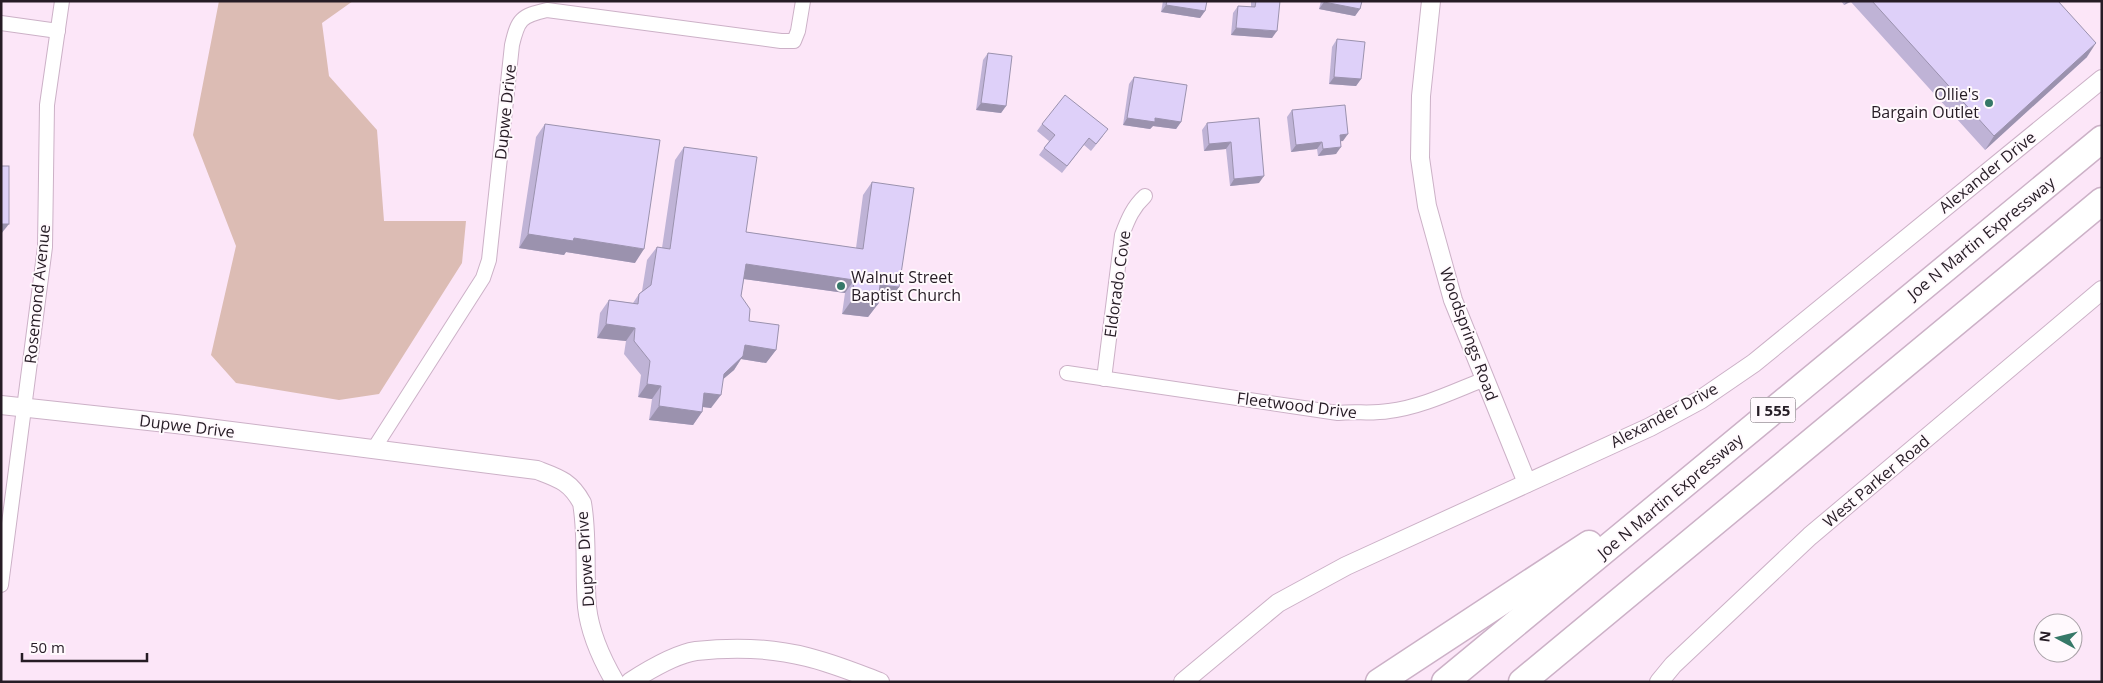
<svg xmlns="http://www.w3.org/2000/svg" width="2103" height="683" font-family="'Open Sans',sans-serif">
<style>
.green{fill:#dcbcb4}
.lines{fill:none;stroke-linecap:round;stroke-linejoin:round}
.minor-casing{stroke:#ccb1c7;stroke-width:16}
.tertiary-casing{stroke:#ccb1c7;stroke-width:20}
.motorway-casing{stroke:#ccb1c7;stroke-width:29}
.minor{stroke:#fff;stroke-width:14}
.tertiary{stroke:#fff;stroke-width:18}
.motorway{stroke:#fff;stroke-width:26}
.wall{fill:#bfb3d6}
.shaded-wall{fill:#9b92ae}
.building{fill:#ded0f9;stroke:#9b92ae}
.poi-dot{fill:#367868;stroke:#fff9fd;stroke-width:2}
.labels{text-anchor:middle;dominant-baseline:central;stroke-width:4;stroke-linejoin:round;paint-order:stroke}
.shield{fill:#fff9fd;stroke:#675e66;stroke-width:1}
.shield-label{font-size:15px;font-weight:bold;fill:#261c25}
.poi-label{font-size:16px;fill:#261c25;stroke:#fff9fd;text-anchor:end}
.street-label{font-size:16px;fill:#261c25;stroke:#fff9fd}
</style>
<rect width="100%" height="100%" fill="#fce6f8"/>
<path class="green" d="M 219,1 L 353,1 L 322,23 L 329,76 L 377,130 L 384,221 L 466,221 L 462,263 L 379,394 L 339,400 L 236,383 L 211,355 L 236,246 L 193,135 Z"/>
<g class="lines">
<defs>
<g id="minor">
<path d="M 1,23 L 58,31"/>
<path d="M 1067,373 L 1338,413 C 1355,411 1371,414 1389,411 C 1422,407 1454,391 1485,379"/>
<path d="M 1104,379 L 1122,235 C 1128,219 1133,207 1145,196"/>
<path d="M 373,450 L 483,278 L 489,260 L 512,45 C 518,19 521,16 547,10 L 781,41 L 794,41 L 798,31 L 803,1"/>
<path d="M 1,585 L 45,247 L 47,105 L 62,1"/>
</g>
<g id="tertiary">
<path d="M 1431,1 L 1421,96 L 1420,158 L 1427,206 L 1453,300 L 1527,483"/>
<path d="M 1,405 L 176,424 L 537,470 C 558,478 570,481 582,503 C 588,537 584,572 587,607 C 590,634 601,658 615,682"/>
<path d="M 630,682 C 647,671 676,654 696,651 C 732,647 772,648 807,657 C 832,663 856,673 880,682"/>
<path d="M 1183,682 L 1278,603 L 1346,566 L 1650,427 L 1700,400 L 1754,363 L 2102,79"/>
<path d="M 1659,682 L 1673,665 L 1810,536 L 2102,290"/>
</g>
<g id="motorway">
<path d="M 1379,682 L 1589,544"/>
<path d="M 1445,682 L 2102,139"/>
<path d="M 1522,682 L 2102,201"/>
</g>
</defs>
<use href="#minor" class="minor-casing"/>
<use href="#tertiary" class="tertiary-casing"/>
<use href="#motorway" class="motorway-casing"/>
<use href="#minor" class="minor"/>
<use href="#tertiary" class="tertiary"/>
<use href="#motorway" class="motorway"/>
</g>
<g class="wall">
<path d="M 1163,1 L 1207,1 L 1205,11 L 1200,18 L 1161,12 Z"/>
<path d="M 1251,1 L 1280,1 L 1272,38 L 1231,35 L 1233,13 L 1238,6 L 1251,7 Z"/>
<path d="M 1321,1 L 1362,1 L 1360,9 L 1355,16 L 1319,9 Z"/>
<path d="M 1841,1 L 2058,1 L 2087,57 L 1985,150 L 1851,2 L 1844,5 Z"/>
<path d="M 1337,39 L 1361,79 L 1356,86 L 1329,84 L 1332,47 Z"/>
<path d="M 988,53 L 1006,106 L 1001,113 L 976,110 L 983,60 Z"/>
<path d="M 1134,77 L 1181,122 L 1176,129 L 1153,126 L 1150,129 L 1123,125 L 1129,84 Z"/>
<path d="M 1292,110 L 1343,141 L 1341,141 L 1336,154 L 1318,156 L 1317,149 L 1291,152 L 1287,117 Z"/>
<path d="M 1259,118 L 1259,183 L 1230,186 L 1226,149 L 1204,151 L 1202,130 L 1207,123 Z"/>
<path d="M 545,124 L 635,263 L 566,252 L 564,255 L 519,248 L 536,137 Z"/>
<path d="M 1042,124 L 1103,136 L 1091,151 L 1084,145 L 1062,173 L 1039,155 L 1049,141 L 1037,131 Z"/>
<path d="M 684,147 L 746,232 L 856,248 L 863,195 L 872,182 L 899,287 L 890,301 L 878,299 L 878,304 L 868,317 L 842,314 L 845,293 L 744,279 L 741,296 L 749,321 L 776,350 L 766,363 L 741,359 L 734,370 L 723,379 L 711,408 L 703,407 L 702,412 L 693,425 L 649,420 L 652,399 L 638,397 L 641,375 L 624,354 L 626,341 L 597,338 L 600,313 L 609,300 L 633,303 L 639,294 L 642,291 L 647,260 L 657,247 L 662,248 L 675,160 Z"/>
</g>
<g class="shaded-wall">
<path d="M 1847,1 L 1851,1 L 1844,5 Z"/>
<path d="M 1324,2 L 1360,9 L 1355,16 L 1319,9 Z"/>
<path d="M 1166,5 L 1205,11 L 1200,18 L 1161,12 Z"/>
<path d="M 1236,28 L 1277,31 L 1272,38 L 1231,35 Z"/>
<path d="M 2096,43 L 2087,57 L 1985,150 L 1994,136 Z"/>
<path d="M 1334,77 L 1361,79 L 1356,86 L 1329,84 Z"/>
<path d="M 981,103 L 1006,106 L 1001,113 L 976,110 Z"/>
<path d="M 1127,118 L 1155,118 L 1181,122 L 1176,129 L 1153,126 L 1150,129 L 1123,125 Z"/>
<path d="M 1348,134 L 1343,141 L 1335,142 L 1340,135 Z"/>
<path d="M 1231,142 L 1226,149 L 1204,151 L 1209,144 Z"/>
<path d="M 1322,142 L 1317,149 L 1291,152 L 1296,145 Z"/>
<path d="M 1341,147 L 1336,154 L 1318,156 L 1323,149 Z"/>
<path d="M 1264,176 L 1259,183 L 1230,186 L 1234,179 Z"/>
<path d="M 1,224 L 9,224 L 1,234 Z"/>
<path d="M 528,234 L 574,238 L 644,249 L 635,263 L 566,252 L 564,255 L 519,248 Z"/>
<path d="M 746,264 L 854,280 L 845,293 L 736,278 Z"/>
<path d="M 880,285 L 899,287 L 890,301 L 871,298 Z"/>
<path d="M 852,300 L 878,304 L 868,317 L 842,314 Z"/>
<path d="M 606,324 L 635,328 L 626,341 L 597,338 Z"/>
<path d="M 745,345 L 776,350 L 766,363 L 741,359 L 734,370 L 714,387 Z"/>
<path d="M 647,384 L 661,386 L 652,399 L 638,397 Z"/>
<path d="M 704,393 L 721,395 L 711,408 L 695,406 Z"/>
<path d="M 659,406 L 702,412 L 693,425 L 649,420 Z"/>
</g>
<g class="building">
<path d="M 1167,1 L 1207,1 L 1205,11 L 1166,5 Z"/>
<path d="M 1256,1 L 1280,1 L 1277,31 L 1236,28 L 1238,6 L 1255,7 Z"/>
<path d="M 1324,1 L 1362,1 L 1360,9 L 1324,2 Z"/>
<path d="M 1872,1 L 2058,1 L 2096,43 L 1994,136 Z"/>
<path d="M 1337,39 L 1365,42 L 1361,79 L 1334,77 Z"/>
<path d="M 988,53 L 1012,56 L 1006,106 L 981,103 Z"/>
<path d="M 1134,77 L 1187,85 L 1181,122 L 1155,118 L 1155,122 L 1127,118 Z"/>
<path d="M 1065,95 L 1108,129 L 1096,144 L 1089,138 L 1067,166 L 1044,148 L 1055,135 L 1042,124 Z"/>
<path d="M 1345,105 L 1348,134 L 1340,135 L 1341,147 L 1323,149 L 1322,142 L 1296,145 L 1292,110 Z"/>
<path d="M 1259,118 L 1264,176 L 1234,179 L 1231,142 L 1209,144 L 1207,123 Z"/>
<path d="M 545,124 L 660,140 L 644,249 L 574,238 L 573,241 L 528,234 Z"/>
<path d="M 684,147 L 757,157 L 746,232 L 863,249 L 872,182 L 914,188 L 899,287 L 880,285 L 878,304 L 852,300 L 854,280 L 746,264 L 741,296 L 750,309 L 749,321 L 779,325 L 776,350 L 745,345 L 743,356 L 724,374 L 721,395 L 704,393 L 702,412 L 659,406 L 661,386 L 647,384 L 650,361 L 634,341 L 635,328 L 606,324 L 609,300 L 638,304 L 639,294 L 651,285 L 657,247 L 670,249 Z"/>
<rect x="1" y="166" width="8" height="58"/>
</g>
<g class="poi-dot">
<circle cx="1989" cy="103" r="5"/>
<circle cx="841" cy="286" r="5"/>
</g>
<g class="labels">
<rect class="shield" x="1750.5" y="397.5" width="45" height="25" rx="4"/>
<g class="shield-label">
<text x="1773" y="410">I 555</text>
</g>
<g class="poi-label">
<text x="1979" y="94">Ollie's<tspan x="1979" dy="18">Bargain Outlet</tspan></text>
<text x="851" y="277" text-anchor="start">Walnut Street<tspan x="851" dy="18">Baptist Church</tspan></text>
</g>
<g class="street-label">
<text transform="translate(505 112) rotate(-84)">Dupwe Drive</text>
<text transform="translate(1987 172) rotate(-39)">Alexander Drive</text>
<text transform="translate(1981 238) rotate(-39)">Joe N Martin Expressway</text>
<text transform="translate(1117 284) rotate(-82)">Eldorado Cove</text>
<text transform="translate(37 294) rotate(-84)">Rosemond Avenue</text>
<text transform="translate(1469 334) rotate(70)">Woodsprings Road</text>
<text transform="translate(1297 405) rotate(7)">Fleetwood Drive</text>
<text transform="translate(1664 415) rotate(-28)">Alexander Drive</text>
<text transform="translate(187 426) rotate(7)">Dupwe Drive</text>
<text transform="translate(1876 481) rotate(-40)">West Parker Road</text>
<text transform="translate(1670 496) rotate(-40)">Joe N Martin Expressway</text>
<text transform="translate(585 559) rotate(-94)">Dupwe Drive</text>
</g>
</g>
<rect width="2103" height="683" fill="none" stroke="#261c25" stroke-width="5"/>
<g transform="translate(2058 638) rotate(277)"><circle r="24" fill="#fff9fd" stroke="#a8a1a7"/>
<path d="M0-4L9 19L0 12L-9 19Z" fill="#367868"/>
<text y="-8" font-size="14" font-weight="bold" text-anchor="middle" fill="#261c25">N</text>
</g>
<path d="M22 653v8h125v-8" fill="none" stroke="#261c25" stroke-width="2.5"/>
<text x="30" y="653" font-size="15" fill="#261c25" stroke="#fff9fd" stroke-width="4" paint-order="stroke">50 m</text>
</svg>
